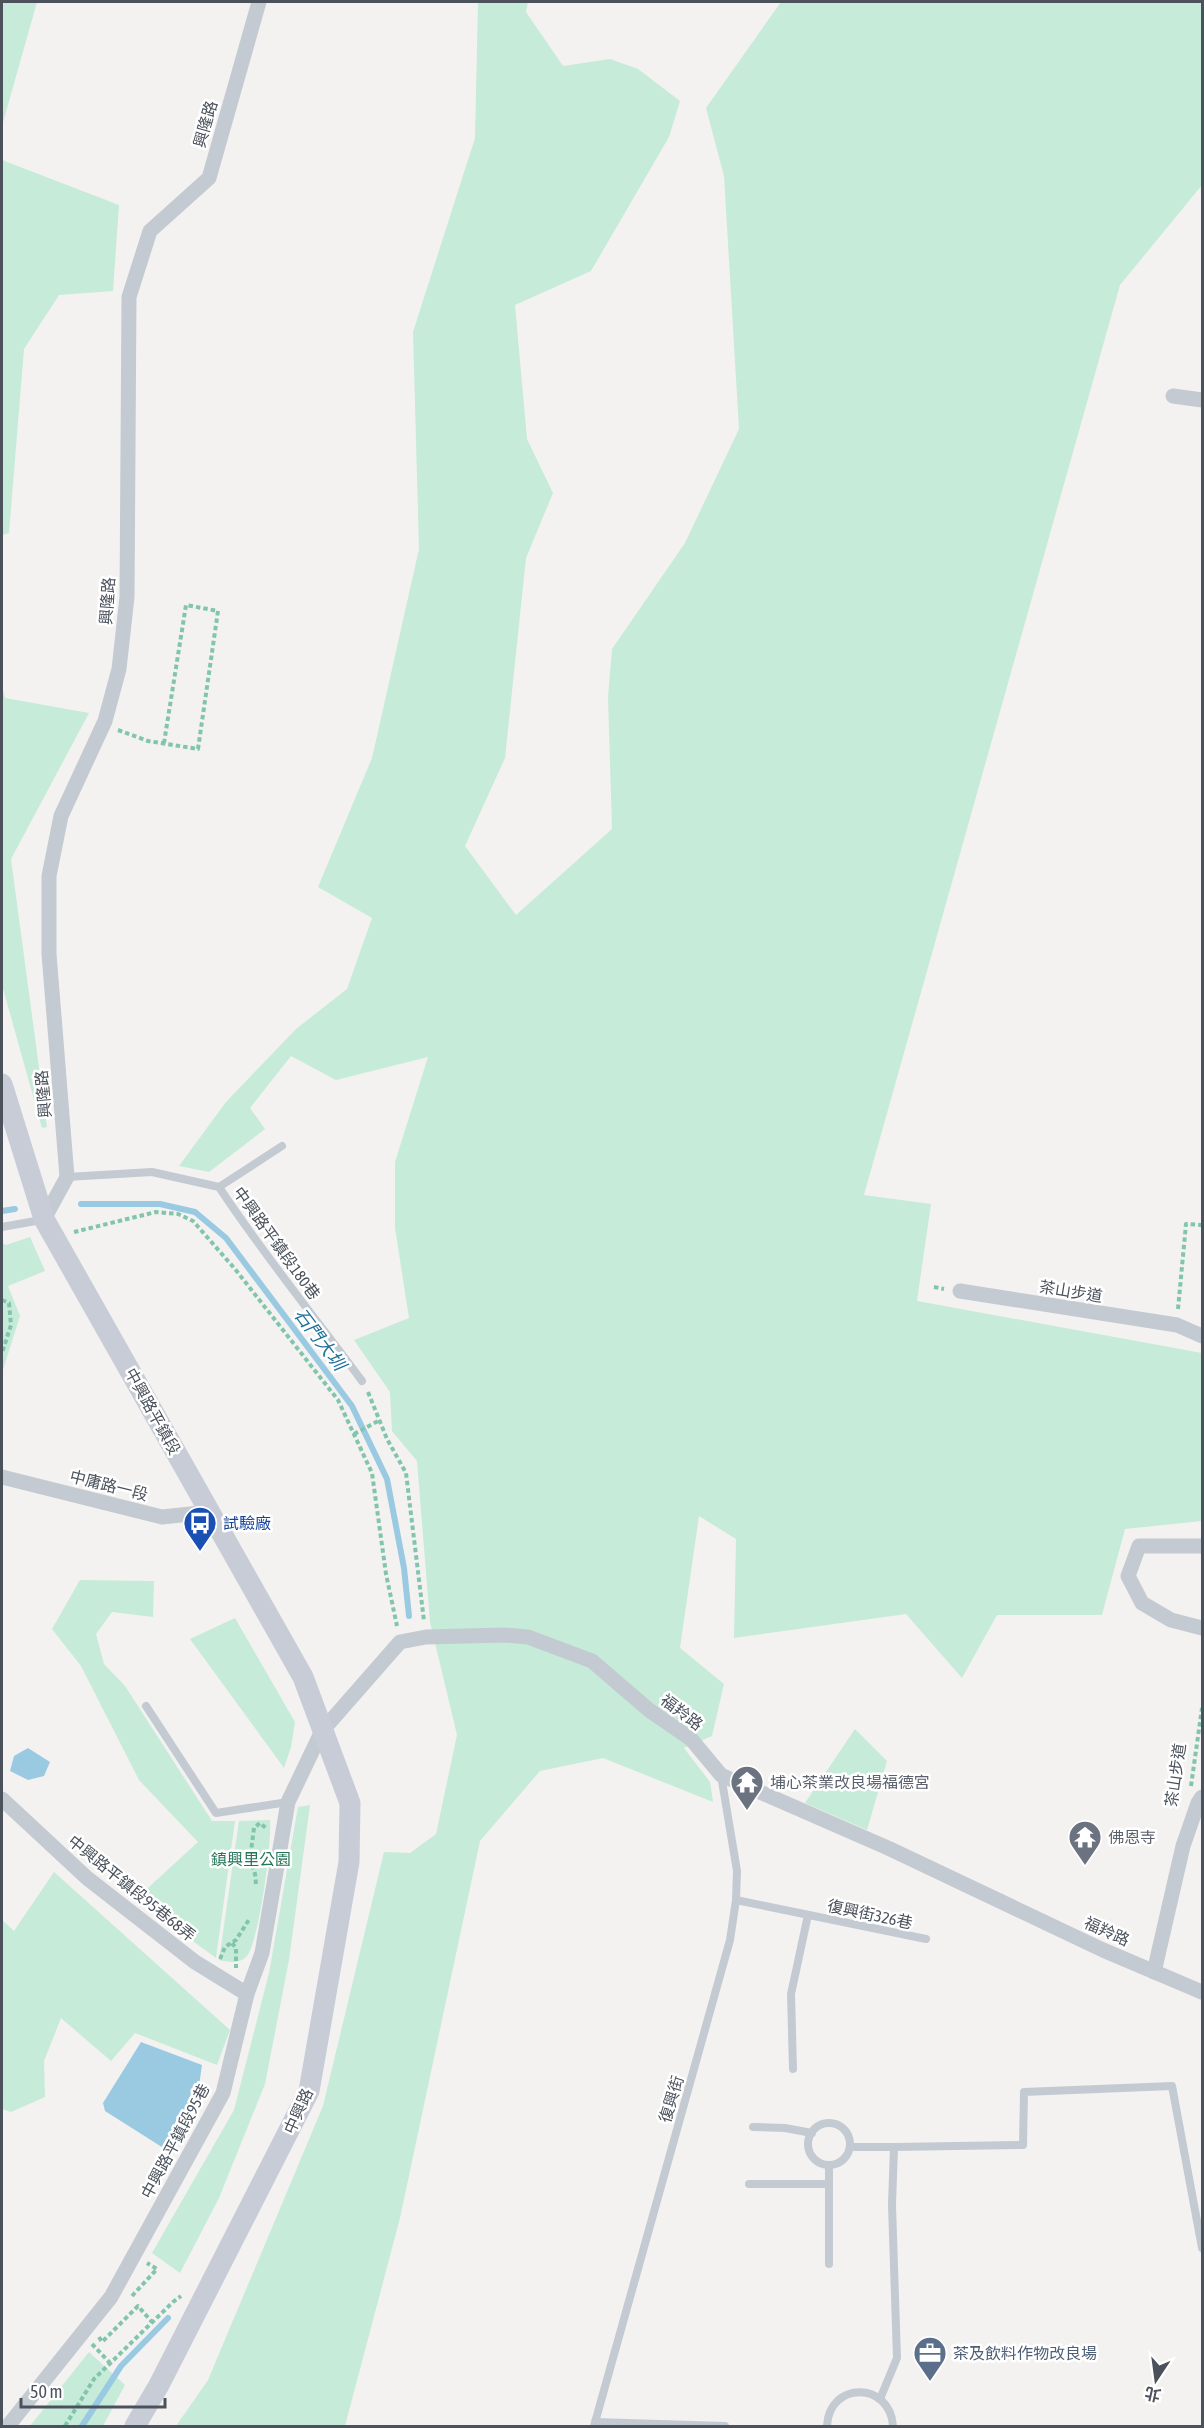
<svg xmlns="http://www.w3.org/2000/svg" width="1204" height="2428" font-family="'Asap Condensed','Noto Sans TC',sans-serif">
<style>
.green{fill:#c6ebd9}
.water{fill:#99cae2}
.lines{fill:none;stroke-linecap:round;stroke-linejoin:round}
.stream{stroke:#99cae2;stroke-width:6}
.path{stroke:#82c5ac;stroke-width:4;stroke-dasharray:4.5 3;stroke-linecap:butt}
.lane{stroke:#c4cad1;stroke-width:8}
.street{stroke:#c4cad1;stroke-width:15}
.secondary{stroke:#c7ccd7;stroke-width:21}
.labels{text-anchor:middle;dominant-baseline:central;stroke-width:5;stroke-linejoin:round;paint-order:stroke}
.street-label{font-size:16px;fill:#4b525c;stroke:#fff}
.transit-label{font-size:16px;fill:#164399;stroke:#fff;text-anchor:start}
.worship-label{font-size:16px;fill:#5b616d;stroke:#fff;text-anchor:start}
.park-label{font-size:16px;fill:#237657;stroke:#fff}
.service-label{font-size:16px;fill:#4e5e75;stroke:#fff;text-anchor:start}
.water-label{font-size:18px;font-style:italic;fill:#1e729c;stroke:#fff}
</style>
<rect width="100%" height="100%" fill="#f3f2f1"/>
<g class="green">
<path d="M 2,2 L 37,2 L 2,126 L 2,144 Z"/>
<path d="M 478,2 L 528,2 L 526,12 L 563,66 L 610,59 L 638,69 L 680,101 L 669,137 L 591,271 L 515,305 L 527,439 L 553,493 L 526,558 L 505,758 L 465,846 L 516,915 L 612,829 L 608,697 L 612,649 L 685,543 L 739,429 L 724,176 L 706,108 L 781,2 L 1202,2 L 1202,185 L 1120,285 L 864,1195 L 931,1204 L 917,1301 L 1202,1353 L 1202,1521 L 1125,1529 L 1102,1615 L 997,1615 L 962,1678 L 906,1614 L 734,1638 L 736,1539 L 699,1516 L 680,1648 L 724,1684 L 712,1736 L 684,1748 L 710,1782 L 713,1802 L 603,1758 L 540,1771 L 480,1841 L 400,2218 L 345,2426 L 176,2426 L 208,2380 L 323,2106 L 384,1852 L 410,1853 L 436,1834 L 457,1735 L 430,1622 L 417,1461 L 392,1431 L 390,1392 L 354,1340 L 409,1318 L 395,1228 L 395,1162 L 428,1057 L 336,1080 L 291,1056 L 250,1108 L 265,1129 L 209,1172 L 179,1166 L 226,1102 L 296,1029 L 347,989 L 372,918 L 318,887 L 372,758 L 419,549 L 413,332 L 475,138 Z"/>
<path d="M 2,160 L 119,205 L 113,291 L 59,295 L 24,349 L 9,533 L 2,535 Z"/>
<path d="M 2,686 L 5,698 L 89,713 L 11,859 L 47,1127 L 42,1128 L 2,985 Z"/>
<path d="M 30,1237 L 45,1271 L 8,1286 L 20,1316 L 2,1373 L 2,1243 L 6,1245 Z"/>
<path d="M 80,1580 L 154,1581 L 153,1617 L 112,1612 L 96,1634 L 104,1664 L 125,1686 L 212,1821 L 235,1821 L 216,1958 L 136,1899 L 198,1842 L 139,1780 L 81,1666 L 52,1629 Z"/>
<path d="M 235,1618 L 295,1722 L 291,1747 L 284,1768 L 190,1639 Z"/>
<path d="M 855,1729 L 887,1761 L 867,1830 L 805,1803 Z"/>
<path d="M 310,1805 L 289,1960 L 265,2084 L 219,2198 L 180,2273 L 152,2253 L 234,2110 L 269,1973 L 298,1807 Z"/>
<path d="M 270,1820 C 272,1841 259,1944 246,1957 C 239,1964 228,1962 219,1960 L 239,1821 Z"/>
<path d="M 54,1872 L 230,2030 L 217,2065 L 135,2033 L 111,2061 L 61,2018 L 44,2061 L 45,2097 L 11,2112 L 2,2109 L 2,1920 L 14,1931 Z"/>
<path d="M 89,2352 L 125,2385 L 103,2426 L 30,2426 Z"/>
</g>
<g class="water">
<path d="M 28,1748 L 50,1762 L 44,1776 L 28,1780 L 10,1771 L 14,1756 Z"/>
<path d="M 141,2042 L 202,2065 L 199,2086 L 178,2142 L 165,2149 L 105,2111 L 103,2103 Z"/>
</g>
<g class="lines">
<g class="stream">
<path d="M 81,1204 L 160,1204 L 195,1212 L 226,1238 L 352,1406 L 387,1479 L 404,1568 L 409,1616"/>
<path d="M 2,1211 L 15,1209"/>
<path d="M 82,2426 L 121,2366 L 168,2318"/>
</g>
<g class="path">
<path d="M 118,730 L 148,741 L 198,749 L 218,611 L 186,605 L 164,743"/>
<path d="M 74,1232 L 156,1212 L 178,1214 L 193,1221 L 235,1269 L 338,1400 L 372,1473 L 386,1574 L 397,1626"/>
<path d="M 934,1287 L 944,1289"/>
<path d="M 2,1300 L 9,1303 L 11,1325 L 2,1353"/>
<path d="M 1178,1309 L 1186,1224 L 1202,1225"/>
<path d="M 368,1392 L 387,1439 L 406,1473 L 424,1621"/>
<path d="M 354,1434 L 380,1420"/>
<path d="M 1191,1786 L 1202,1708"/>
<path d="M 256,1884 L 255,1874 L 250,1859 L 254,1828 L 260,1823 L 267,1829"/>
<path d="M 232,1943 L 236,1948 L 236,1968"/>
<path d="M 220,1959 L 225,1947 L 236,1940 L 250,1918"/>
<path d="M 132,2296 L 157,2269 L 147,2263"/>
<path d="M 99,2337 L 102,2342 L 138,2306 L 152,2322"/>
<path d="M 92,2344 L 110,2363"/>
<path d="M 65,2426 L 94,2379 L 173,2302 L 181,2296"/>
</g>
<g class="lane">
<path d="M 67,1177 L 152,1172 L 219,1187 C 263,1254 314,1316 362,1381"/>
<path d="M 219,1187 L 282,1146"/>
<path d="M 2,1227 L 41,1220"/>
<path d="M 146,1706 L 216,1813 L 288,1802"/>
<path d="M 736,1900 L 926,1939"/>
<path d="M 793,2069 L 791,1994 L 808,1915"/>
<circle cx="829" cy="2144" r="21"/>
<path d="M 753,2127 L 785,2128 L 812,2133"/>
<path d="M 850,2147 L 894,2147"/>
<path d="M 829,2165 L 829,2264"/>
<path d="M 749,2184 L 828,2184"/>
<path d="M 880,2399 L 897,2358 L 892,2205 L 894,2147 L 1023,2145 L 1024,2092 L 1172,2086 L 1202,2248"/>
<path d="M 595,2422 L 725,2426"/>
<path d="M 594,2426 L 730,1940 L 736,1900 L 737,1871 L 721,1775"/>
<path d="M 827,2426 C 829,2381 890,2381 893,2426"/>
</g>
<g class="street">
<path d="M 1173,396 L 1202,400"/>
<path d="M 44,1219 L 67,1177 L 49,954 L 49,876 L 61,816 L 105,721 L 119,669 L 127,597 L 129,297 L 150,231 L 209,178 L 259,2"/>
<path d="M 960,1291 L 1177,1325 L 1202,1336"/>
<path d="M 2,1477 L 162,1517 L 209,1512"/>
<path d="M 1202,1546 L 1139,1546 L 1128,1576 L 1142,1603 L 1171,1620 L 1202,1628"/>
<path d="M 2,1799 L 87,1878 L 195,1962 L 247,1994"/>
<path d="M 1154,1972 L 1183,1846 L 1198,1803 L 1202,1797"/>
<path d="M 8,2426 L 111,2297 L 223,2093 L 247,1994 L 262,1953 L 288,1802 L 322,1731 L 400,1642 L 426,1637 L 504,1635 L 528,1637 L 592,1661 L 649,1710 L 691,1739 L 721,1775 L 888,1848 L 1103,1950 L 1202,1992"/>
</g>
<path class="secondary" d="M 2,1084 L 44,1219 L 303,1677 L 350,1803 L 349,1862 L 309,2091 L 159,2385 L 135,2426"/>
</g>
<defs>
<symbol id="bus-pin" viewBox="-11 -11 22 30"><path d="M0 17L-7.5 6A9.5 9.5 0 1 1 7.5 6Z" fill="#1a4fb4" stroke="#fff"/><path d="M-5-6H5V4H4V6H2V4H-2V6H-4V4H-5ZM-3.5-4V0h7V-4ZM-3.5 1.2v1.5H-2V1.2ZM2 1.2v1.5H3.5V1.2Z" fill="#fff"/></symbol>
<symbol id="temple-pin" viewBox="-11 -11 22 30"><path d="M0 17L-7.5 6A9.5 9.5 0 1 1 7.5 6Z" fill="#6b7280" stroke="#fff"/><path d="M0-6L5-2H3V0L6.5 2.5H4V6H1.5V3h-3V6H-4V2.5H-6.5L-3 0V-2H-5Z" fill="#fff"/></symbol>
<symbol id="office-pin" viewBox="-11 -11 22 30"><path d="M0 17L-7.5 6A9.5 9.5 0 1 1 7.5 6Z" fill="#5c6f8a" stroke="#fff"/><path d="M-6-3h4V-5.5h4V-3h4V5H-6ZM-1-4.5V-3h2v-1.5ZM-6 0V1H6V0Z" fill="#fff"/></symbol>
</defs>
<g fill-rule="evenodd">
<use href="#bus-pin" x="181" y="1504" width="38" height="52"/>
<use href="#temple-pin" x="728" y="1763" width="38" height="52"/>
<use href="#temple-pin" x="1066" y="1818" width="38" height="52"/>
<use href="#office-pin" x="911" y="2334" width="38" height="52"/>
</g>
<g class="labels">
<g class="street-label">
<text transform="translate(205 124) rotate(-74)">興隆路</text>
<text transform="translate(107 601) rotate(-86)">興隆路</text>
<text transform="translate(43 1094) rotate(-95)">興隆路</text>
<text transform="translate(277 1243) rotate(54)">中興路平鎮段180巷</text>
<text transform="translate(1071 1291) rotate(9)">茶山步道</text>
<text transform="translate(153 1411) rotate(61)">中興路平鎮段</text>
<text transform="translate(109 1485) rotate(14)">中庸路一段</text>
<text transform="translate(682 1712) rotate(37)">福羚路</text>
<text transform="translate(1175 1775) rotate(-82)">茶山步道</text>
<text transform="translate(132 1888) rotate(39)">中興路平鎮段95巷68弄</text>
<text transform="translate(870 1914) rotate(12)">復興街326巷</text>
<text transform="translate(1107 1931) rotate(24)">福羚路</text>
<text transform="translate(671 2099) rotate(-73)">復興街</text>
<text transform="translate(298 2111) rotate(-66)">中興路</text>
<text transform="translate(175 2141) rotate(-62)">中興路平鎮段95巷</text>
</g>
<g class="transit-label">
<text x="223" y="1523">試驗廠</text>
</g>
<g class="worship-label">
<text x="770" y="1782">埔心茶業改良場福德宮</text>
<text x="1108" y="1837">佛恩寺</text>
</g>
<g class="park-label">
<text x="251" y="1859">鎮興里公園</text>
</g>
<g class="service-label">
<text x="953" y="2353">茶及飲料作物改良場</text>
</g>
<g class="water-label">
<text transform="translate(320 1339) rotate(53)">石門大圳</text>
</g>
</g>
<rect width="1204" height="2428" fill="none" stroke="#4b525c" stroke-width="6"/>
<g transform="translate(1156 2380) rotate(193)" stroke="#ffffff" stroke-width="4.5" paint-order="stroke">
<path d="M0-4.5L10 22L0 15L-10 22Z" fill="#4b525c"/>
<text y="-9" font-size="16" font-weight="bold" text-anchor="middle" fill="#4b525c">北</text>
</g>
<path d="M21 2398v9h144v-9" fill="none" stroke="#4b525c" stroke-width="3"/>
<text x="30" y="2398" font-size="18" fill="#4b525c" stroke="#ffffff" stroke-width="4.5" paint-order="stroke">50 m</text>
</svg>
